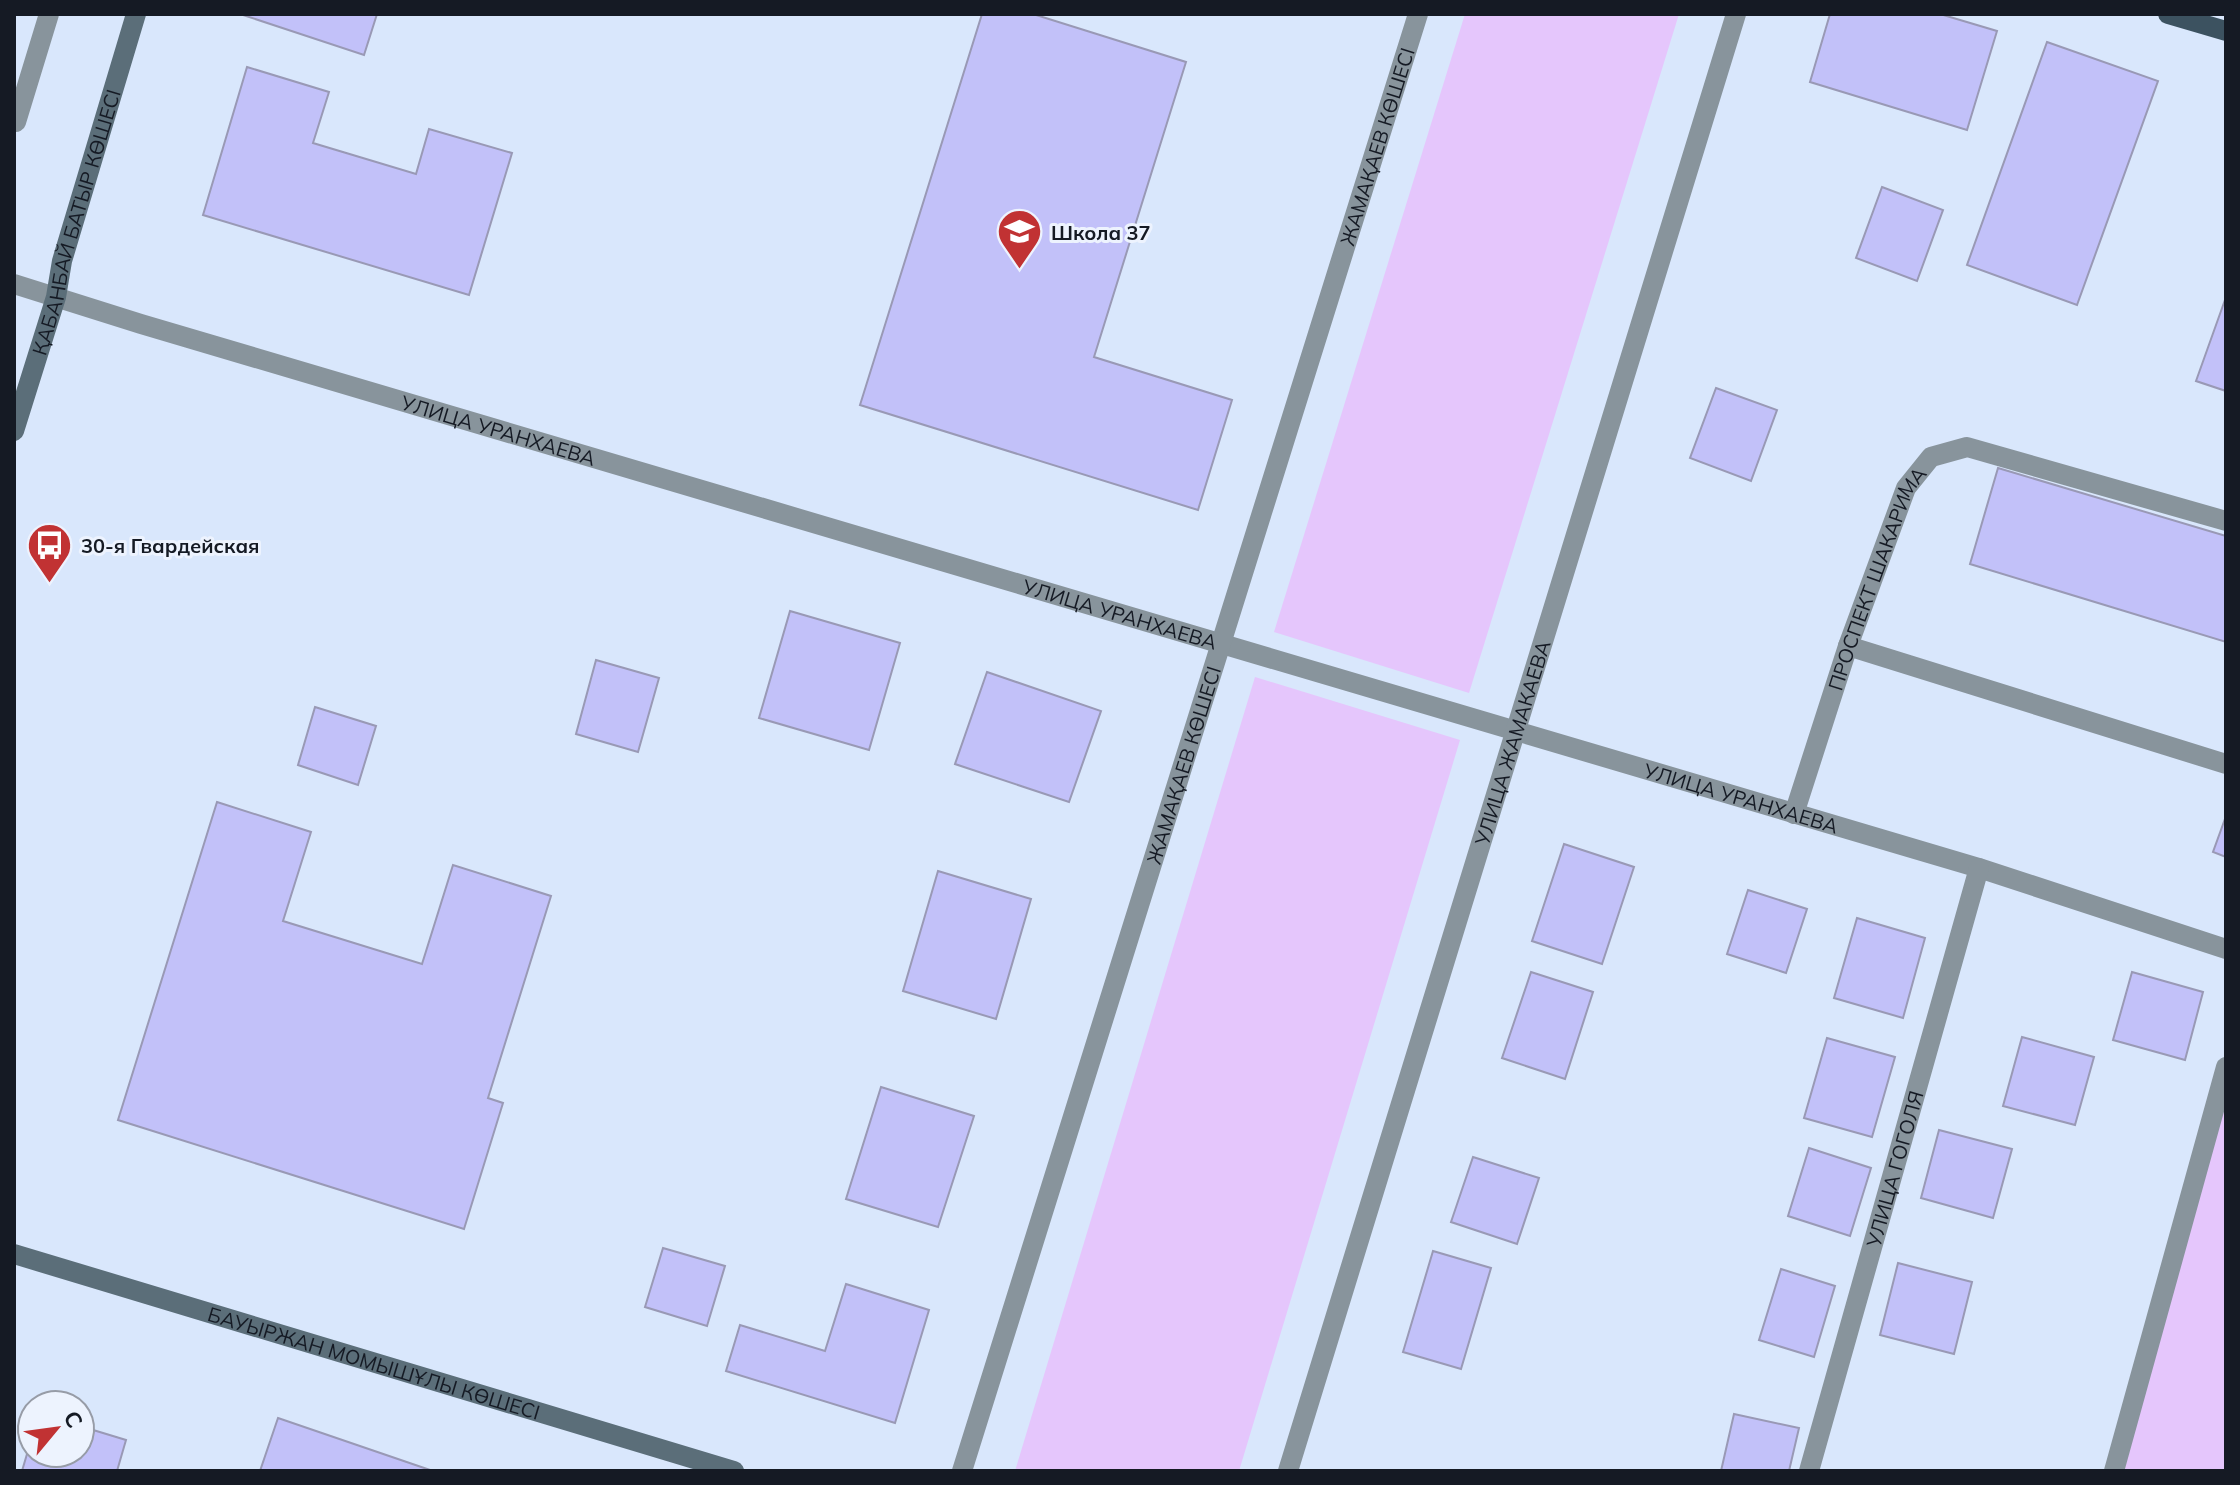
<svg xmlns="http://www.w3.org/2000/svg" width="2240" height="1485" font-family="Mulish,sans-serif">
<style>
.green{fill:#e5c6fc}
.building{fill:#c2c1f9;stroke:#9999b5;stroke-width:2}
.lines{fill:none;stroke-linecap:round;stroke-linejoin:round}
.lane{stroke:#88949c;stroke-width:20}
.street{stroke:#88949c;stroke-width:20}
.secondary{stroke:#5b6e79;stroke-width:20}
.primary{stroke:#3c5260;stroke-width:20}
.labels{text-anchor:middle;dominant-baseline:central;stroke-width:6;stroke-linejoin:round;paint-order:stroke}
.street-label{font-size:20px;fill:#151a24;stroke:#edf3fe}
.poi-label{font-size:20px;font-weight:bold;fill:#151a24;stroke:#edf3fe;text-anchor:start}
</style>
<rect width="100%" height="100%" fill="#d9e7fc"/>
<g class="green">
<path d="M 1465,14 L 1679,14 L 1469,693 L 1274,632 Z"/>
<path d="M 1255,677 L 1460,740 L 1239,1471 L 1015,1471 Z"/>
<path d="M 2226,1092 L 2226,1471 L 2124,1471 Z"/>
</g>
<g class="building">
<path d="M 240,14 L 377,14 L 364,55 Z"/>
<path d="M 982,14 L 1033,14 L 1186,62 L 1094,357 L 1232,400 L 1198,510 L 860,405 Z"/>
<path d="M 1830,14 L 1940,14 L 1997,31 L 1967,130 L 1810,82 Z"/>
<path d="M 2047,42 L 2158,81 L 2077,305 L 1967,265 Z"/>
<path d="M 247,67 L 329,92 L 313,143 L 416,174 L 429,129 L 512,153 L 469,295 L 203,215 Z"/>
<path d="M 1882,187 L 1943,210 L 1917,281 L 1856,258 Z"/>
<path d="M 2226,297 L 2226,391 L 2196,381 Z"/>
<path d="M 1716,388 L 1777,410 L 1751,481 L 1690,458 Z"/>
<path d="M 1998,468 L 2226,536 L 2226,642 L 1970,564 Z"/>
<path d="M 790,611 L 900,643 L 869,750 L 759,718 Z"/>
<path d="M 596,660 L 659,678 L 638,752 L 576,734 Z"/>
<path d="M 987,672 L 1101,711 L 1069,802 L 955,764 Z"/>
<path d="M 315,707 L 376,726 L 358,785 L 298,765 Z"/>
<path d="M 217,802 L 311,832 L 283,921 L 422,964 L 453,865 L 551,896 L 488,1098 L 503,1103 L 464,1229 L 118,1120 Z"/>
<path d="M 2226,816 L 2226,857 L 2213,852 Z"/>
<path d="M 1564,844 L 1634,867 L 1602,964 L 1532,941 Z"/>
<path d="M 938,871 L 1031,899 L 996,1019 L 903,991 Z"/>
<path d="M 1748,890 L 1807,909 L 1786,973 L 1727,954 Z"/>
<path d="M 1857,918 L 1925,938 L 1903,1018 L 1834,998 Z"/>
<path d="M 1531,972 L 1593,992 L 1565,1079 L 1502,1058 Z"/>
<path d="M 2132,972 L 2203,992 L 2185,1060 L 2113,1040 Z"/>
<path d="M 2022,1037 L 2094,1057 L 2075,1125 L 2003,1106 Z"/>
<path d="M 1827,1038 L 1895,1057 L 1872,1137 L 1804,1118 Z"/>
<path d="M 881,1087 L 974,1116 L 938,1227 L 846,1199 Z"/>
<path d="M 1939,1130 L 2012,1149 L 1993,1218 L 1921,1198 Z"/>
<path d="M 1809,1148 L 1871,1168 L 1850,1236 L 1788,1216 Z"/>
<path d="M 1473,1157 L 1539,1178 L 1517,1244 L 1451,1222 Z"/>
<path d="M 663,1248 L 725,1266 L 707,1326 L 645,1307 Z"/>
<path d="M 1433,1251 L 1491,1268 L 1461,1369 L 1403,1352 Z"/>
<path d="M 1898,1263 L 1972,1282 L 1954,1354 L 1880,1335 Z"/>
<path d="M 1781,1269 L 1835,1286 L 1814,1357 L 1759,1340 Z"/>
<path d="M 846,1284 L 929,1310 L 895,1423 L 726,1371 L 740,1325 L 825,1351 Z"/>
<path d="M 1734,1414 L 1799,1428 L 1789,1471 L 1721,1471 Z"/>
<path d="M 278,1418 L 433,1471 L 260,1471 Z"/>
<path d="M 80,1426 L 126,1440 L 117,1471 L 22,1471 L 32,1437 L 32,1453 L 80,1453 Z"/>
</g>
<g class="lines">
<g class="lane">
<path d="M 16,122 L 49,14"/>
<path d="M 1848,646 L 2226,764"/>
</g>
<g class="street">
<path id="s1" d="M 14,284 L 141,324 L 1979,868 L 2226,949"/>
<path id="s2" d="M 1794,814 L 1848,646 L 1906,488 L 1931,457 L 1967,447 L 2226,521"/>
<path id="s3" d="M 962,1471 L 1418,14"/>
<path id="s4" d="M 1288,1471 L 1736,14"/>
<path id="s5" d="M 1809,1471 L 1979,868"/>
<path d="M 2114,1471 L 2226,1067"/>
</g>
<g class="secondary">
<path id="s6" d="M 14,431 L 56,297 L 62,261 L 136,14"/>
<path id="s7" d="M 14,1254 L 734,1471"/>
</g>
<path class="primary" d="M 2168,14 L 2226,31"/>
</g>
<defs>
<symbol id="school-pin" viewBox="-11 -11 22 30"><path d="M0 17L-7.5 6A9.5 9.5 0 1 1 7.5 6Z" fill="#c13233" stroke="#edf3fe"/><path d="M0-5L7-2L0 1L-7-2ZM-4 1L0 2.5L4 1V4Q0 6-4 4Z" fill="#fff"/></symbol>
<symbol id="bus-pin" viewBox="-11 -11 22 30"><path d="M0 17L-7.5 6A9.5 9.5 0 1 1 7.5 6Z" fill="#c13233" stroke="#edf3fe"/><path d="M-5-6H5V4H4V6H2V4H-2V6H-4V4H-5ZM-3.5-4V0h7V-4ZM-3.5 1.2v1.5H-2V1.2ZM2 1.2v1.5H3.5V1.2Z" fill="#fff"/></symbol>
</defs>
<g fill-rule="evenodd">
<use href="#school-pin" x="994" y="206" width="51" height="69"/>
<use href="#bus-pin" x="24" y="520" width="51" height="69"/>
</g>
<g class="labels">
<g class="street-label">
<text stroke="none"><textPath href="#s3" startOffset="1388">ЖАМАҚАЕВ КӨШЕСІ</textPath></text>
<text stroke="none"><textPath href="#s6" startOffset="218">ҚАБАНБАЙ БАТЫР КӨШЕСІ</textPath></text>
<text stroke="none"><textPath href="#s1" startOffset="506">УЛИЦА УРАНХАЕВА</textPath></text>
<text stroke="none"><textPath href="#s2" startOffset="250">ПРОСПЕКТ ШАКАРИМА</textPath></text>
<text stroke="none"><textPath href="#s1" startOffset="1154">УЛИЦА УРАНХАЕВА</textPath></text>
<text stroke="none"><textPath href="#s4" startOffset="762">УЛИЦА ЖАМАКАЕВА</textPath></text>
<text stroke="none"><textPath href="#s3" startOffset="740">ЖАМАҚАЕВ КӨШЕСІ</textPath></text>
<text stroke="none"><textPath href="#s1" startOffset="1802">УЛИЦА УРАНХАЕВА</textPath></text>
<text stroke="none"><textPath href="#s5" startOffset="314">УЛИЦА ГОГОЛЯ</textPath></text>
<text stroke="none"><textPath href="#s7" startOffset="376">БАУЫРЖАН МОМЫШҰЛЫ КӨШЕСІ</textPath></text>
</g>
<g class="poi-label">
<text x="1051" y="232">Школа 37</text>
<text x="81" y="545">30-я Гвардейская</text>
</g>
</g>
<rect width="2240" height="1485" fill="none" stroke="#151a24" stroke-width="32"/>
<g transform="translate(56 1429) rotate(61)"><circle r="38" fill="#edf3fe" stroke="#979ca7" stroke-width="2"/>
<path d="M0-6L14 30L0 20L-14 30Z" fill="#c13233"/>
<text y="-12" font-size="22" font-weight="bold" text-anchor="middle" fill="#151a24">С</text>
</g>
</svg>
